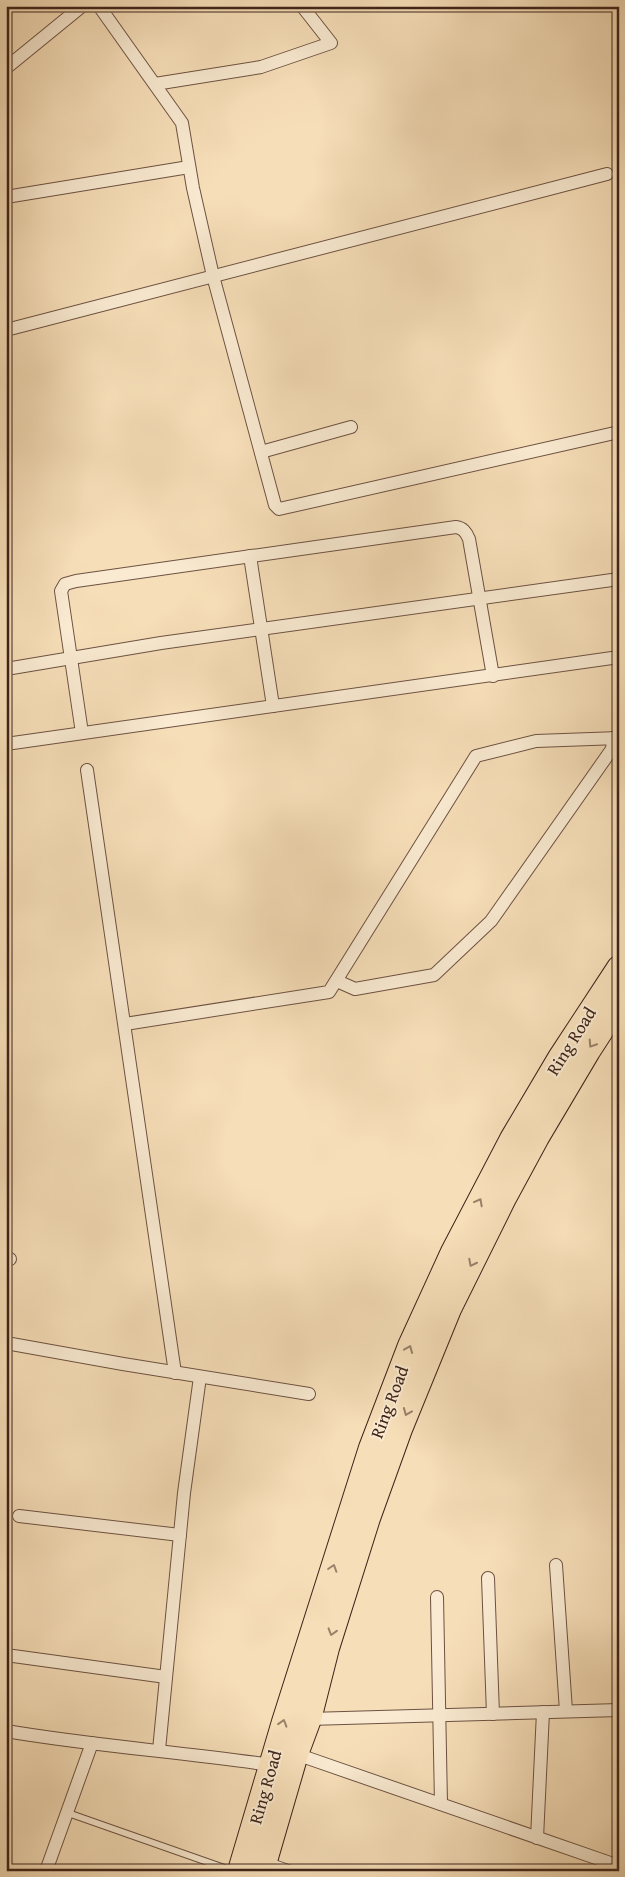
<svg xmlns="http://www.w3.org/2000/svg" width="625" height="1877" font-family="'Gentium Book Plus',serif">
<style>
.lines{fill:none;stroke-linecap:round;stroke-linejoin:round}
.lane-casing{stroke:#6d5242;stroke-width:8}
.street-casing{stroke:#6d5242;stroke-width:14}
.highway-casing{stroke:#3f241a;stroke-width:26}
.lane{stroke:#f9ead1;stroke-width:6}
.street{stroke:#f9ead1;stroke-width:12}
.highway{stroke:#f6deb8;stroke-width:24}
.oneway{stroke:#9a8169}
.labels{text-anchor:middle;dominant-baseline:central;stroke-width:4;stroke-linejoin:round;paint-order:stroke}
.street-label{font-size:18px;fill:#3f241a;stroke:#f9ead1}
</style>
<rect width="100%" height="100%" fill="#f6deb8"/>
<filter id="stains"><feTurbulence type="fractalNoise" baseFrequency=".004" numOctaves="4"/><feColorMatrix values="0 0 0 0 .2 0 0 0 0 .09 0 0 0 0 .02 0 0 0 .5 -.17"/></filter>
<radialGradient id="worn" r=".72"><stop offset=".6" stop-color="#630" stop-opacity="0"/><stop offset="1" stop-color="#630" stop-opacity=".3"/></radialGradient>
<g class="lines">
<defs>
<path id="lane" d="M 68,1813 L 233,1871"/>
<g id="street">
<path d="M 99,6 L 182,123 L 193,188 L 213,276 L 275,505 L 279,509 L 619,432"/>
<path d="M 6,68 L 82,6"/>
<path d="M 155,84 L 261,67 L 331,43 L 302,6"/>
<path d="M 6,197 L 189,167"/>
<path d="M 6,330 L 607,174"/>
<path d="M 261,452 L 351,427"/>
<path d="M 250,556 L 273,706"/>
<path d="M 6,669 L 161,643 L 619,579"/>
<path d="M 82,733 L 61,591 L 65,584 L 76,581 L 456,527 C 463,528 466,532 469,539 L 493,676"/>
<path d="M 6,744 L 619,657"/>
<path d="M 87,770 L 175,1373"/>
<path d="M 337,981 L 355,989 L 434,975 L 491,921 L 612,749 L 613,738"/>
<path d="M 125,1024 L 329,992 L 476,756 L 536,741 L 619,738"/>
<path d="M 6,1259 L 10,1259"/>
<path d="M 6,1343 L 123,1364 L 309,1394"/>
<path d="M 19,1516 L 180,1535"/>
<path d="M 556,1565 L 566,1711"/>
<path d="M 488,1578 L 493,1714"/>
<path d="M 437,1597 L 441,1804"/>
<path d="M 6,1655 L 166,1677"/>
<path d="M 309,1719 L 619,1710"/>
<path d="M 6,1731 C 94,1746 183,1752 271,1765"/>
<path d="M 159,1750 L 184,1493 L 200,1377"/>
<path d="M 296,1754 L 619,1866"/>
<path d="M 537,1838 L 543,1712"/>
<path d="M 265,1863 L 288,1871"/>
<path d="M 46,1871 L 92,1743"/>
</g>
<g id="highway">
<path d="M 240,1871 L 284,1722 L 371,1448 L 410,1346 L 453,1252 L 512,1139 L 560,1058 L 619,968"/>
<path d="M 262,1871 L 296,1754 L 309,1719 L 327,1648 L 368,1518 L 400,1429 L 449,1309 L 504,1198 L 537,1137 L 588,1051 L 619,1003"/>
</g>
</defs>
<use href="#lane" class="lane-casing"/>
<use href="#street" class="street-casing"/>
<use href="#highway" class="highway-casing"/>
<use href="#lane" class="lane"/>
<use href="#street" class="street"/>
<use href="#highway" class="highway"/>
</g>
<defs><path id="oneway-chevron" d="M-2-3.5L2.5 0L-2 3.5" fill="none" stroke-width="1.6" stroke-linecap="round" stroke-linejoin="round" transform="scale(1.25)"/></defs>
<g class="oneway">
<use href="#oneway-chevron" transform="translate(592 1044) rotate(123)"/>
<use href="#oneway-chevron" transform="translate(479 1202) rotate(-62)"/>
<use href="#oneway-chevron" transform="translate(472 1263) rotate(117)"/>
<use href="#oneway-chevron" transform="translate(409 1349) rotate(-68)"/>
<use href="#oneway-chevron" transform="translate(407 1412) rotate(112)"/>
<use href="#oneway-chevron" transform="translate(333 1568) rotate(-72)"/>
<use href="#oneway-chevron" transform="translate(332 1632) rotate(107)"/>
<use href="#oneway-chevron" transform="translate(283 1723) rotate(-73)"/>
</g>
<g class="labels">
<g class="street-label">
<text transform="translate(571 1041) rotate(-58)">Ring Road</text>
<text transform="translate(389 1402) rotate(-69)">Ring Road</text>
<text transform="translate(265 1787) rotate(-74)">Ring Road</text>
</g>
</g>
<rect width="625" height="1877" fill="none" stroke="#f6deb8" stroke-width="25"/>
<rect x="8" y="8" width="610" height="1862" fill="none" stroke="#3f241a" stroke-width="2.5"/>
<rect x="12" y="12" width="600" height="1852" fill="none" stroke="#3f241a"/>
<rect width="100%" height="100%" filter="url(#stains)"/>
<rect width="100%" height="100%" fill="url(#worn)"/>
</svg>
